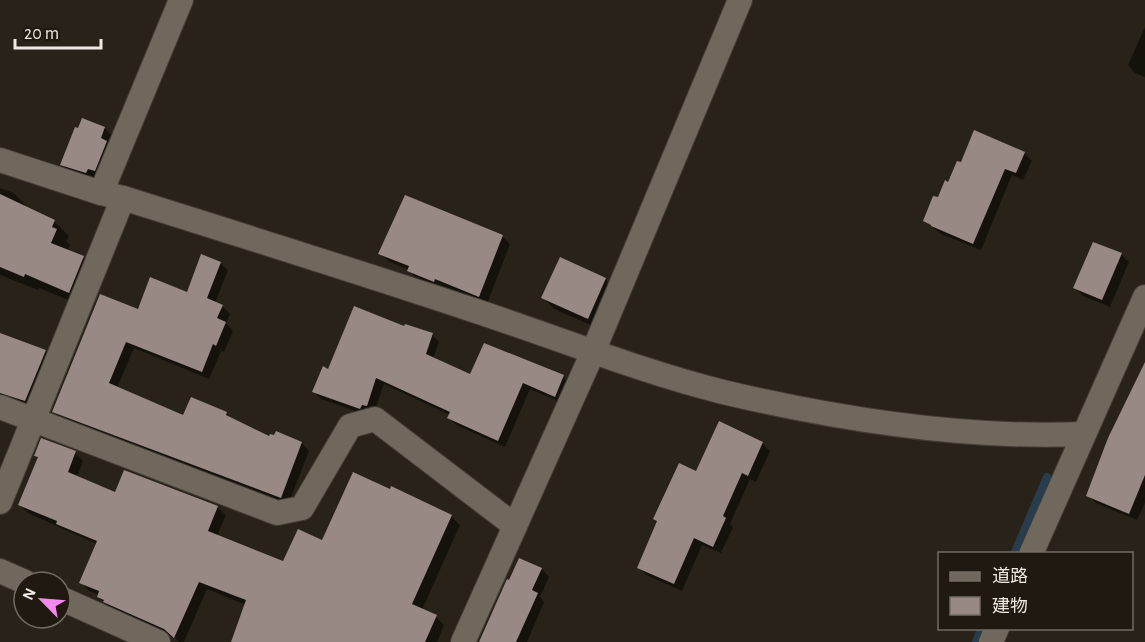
<svg xmlns="http://www.w3.org/2000/svg" width="1145" height="642" font-family="'Alegreya Sans','Noto Sans JP',sans-serif">
<style>
.shadow{fill:#0007}
.lines{fill:none;stroke-linecap:round;stroke-linejoin:round}
.stream{stroke:#273c4e;stroke-width:8}
.building{fill:#998984}
.street-casing{stroke:#423c35;stroke-width:26}
.street{stroke:#70685c;stroke-width:24}
</style>
<rect width="100%" height="100%" fill="#292218"/>
<g class="shadow">
<path d="M 1145,27 L 1145,77 L 1135,73 L 1128,65 Z"/>
<path d="M 105,128 L 112,136 L 94,180 L 70,172 L 62,164 Z"/>
<path d="M 1024,153 L 1032,161 L 1023,180 L 1012,175 L 981,250 L 941,234 L 925,221 L 961,164 Z"/>
<path d="M 0,188 L 14,193 L 28,208 L 28,209 L 55,222 L 69,236 L 66,241 L 70,245 L 68,251 L 83,258 L 97,272 L 83,306 L 39,288 L 38,290 L 0,275 Z"/>
<path d="M 406,197 L 503,237 L 510,244 L 487,304 L 443,286 L 441,289 L 416,278 L 409,270 L 388,261 L 380,253 Z"/>
<path d="M 1121,254 L 1129,262 L 1110,307 L 1083,296 L 1075,288 Z"/>
<path d="M 560,259 L 605,279 L 617,291 L 600,329 L 554,309 L 543,298 Z"/>
<path d="M 220,263 L 228,270 L 215,303 L 222,306 L 230,314 L 226,323 L 233,331 L 224,352 L 221,351 L 209,379 L 134,348 L 117,388 L 184,417 L 192,399 L 227,414 L 234,421 L 270,438 L 275,437 L 277,433 L 302,443 L 309,451 L 288,505 L 61,419 L 54,411 L 139,311 L 187,294 Z"/>
<path d="M 405,328 L 432,335 L 439,342 L 433,359 L 471,376 L 563,377 L 570,384 L 562,403 L 530,389 L 505,447 L 456,425 L 449,418 L 450,415 L 384,384 L 374,413 L 367,415 L 321,399 L 314,392 L 329,371 Z"/>
<path d="M 0,334 L 45,351 L 53,359 L 33,408 L 0,402 Z"/>
<path d="M 1145,377 L 1145,503 L 1137,520 L 1096,503 L 1088,495 Z"/>
<path d="M 762,443 L 770,451 L 756,482 L 750,479 L 730,524 L 733,527 L 721,553 L 702,545 L 682,591 L 646,575 L 639,568 L 658,523 L 655,519 L 696,473 Z"/>
<path d="M 75,453 L 83,461 L 77,477 L 116,494 L 217,507 L 226,515 L 217,536 L 284,563 L 322,542 L 451,516 L 460,525 L 422,610 L 436,617 L 444,625 L 437,642 L 232,642 L 246,605 L 207,589 L 184,642 L 179,642 L 174,637 L 113,610 L 98,597 L 99,595 L 89,591 L 81,582 L 97,544 L 28,513 L 20,505 L 39,458 L 36,455 Z"/>
<path d="M 542,569 L 549,577 L 540,597 L 544,602 L 527,642 L 483,642 Z"/>
</g>
<g class="lines">
<g class="stream">
<path d="M 1014,554 L 1047,477"/>
<path d="M 976,642 L 981,628"/>
</g>
</g>
<g class="building">
<path d="M 82,118 L 105,127 L 101,138 L 107,141 L 95,171 L 88,169 L 86,173 L 60,165 L 75,127 L 78,128 Z"/>
<path d="M 974,130 L 1025,152 L 1016,173 L 1005,169 L 973,244 L 931,226 L 931,225 L 923,221 L 933,196 L 938,197 L 945,180 L 948,182 L 957,161 L 961,162 Z"/>
<path d="M 0,194 L 55,220 L 52,227 L 57,229 L 51,243 L 84,256 L 69,293 L 25,274 L 24,277 L 0,267 Z"/>
<path d="M 405,195 L 503,235 L 479,297 L 435,279 L 434,282 L 407,271 L 409,266 L 378,254 Z"/>
<path d="M 1093,242 L 1122,253 L 1102,300 L 1073,288 Z"/>
<path d="M 201,254 L 221,262 L 207,298 L 223,305 L 217,318 L 226,322 L 216,346 L 213,344 L 202,372 L 126,342 L 109,383 L 183,415 L 191,397 L 227,412 L 226,415 L 269,436 L 270,434 L 274,435 L 276,431 L 302,442 L 281,498 L 52,412 L 100,294 L 138,309 L 150,277 L 187,292 Z"/>
<path d="M 560,257 L 606,278 L 588,319 L 541,298 Z"/>
<path d="M 354,306 L 404,326 L 405,324 L 433,333 L 426,354 L 470,374 L 484,343 L 564,375 L 555,397 L 523,383 L 498,441 L 447,418 L 450,412 L 376,378 L 367,406 L 362,405 L 360,409 L 312,392 L 323,366 L 328,369 Z"/>
<path d="M 0,333 L 46,350 L 25,401 L 0,393 Z"/>
<path d="M 1145,362 L 1145,475 L 1129,514 L 1086,496 L 1108,438 Z"/>
<path d="M 719,421 L 763,442 L 748,476 L 742,473 L 723,516 L 726,518 L 713,547 L 694,538 L 674,584 L 637,568 L 657,521 L 653,519 L 679,463 L 696,471 Z"/>
<path d="M 41,438 L 76,451 L 68,472 L 115,492 L 124,470 L 218,506 L 208,531 L 283,561 L 298,529 L 322,540 L 353,472 L 390,489 L 391,486 L 452,515 L 412,604 L 437,615 L 425,642 L 231,642 L 246,600 L 199,582 L 174,638 L 164,629 L 103,602 L 104,600 L 97,597 L 99,591 L 79,583 L 97,541 L 56,524 L 57,521 L 18,505 L 38,457 L 34,456 Z"/>
<path d="M 519,558 L 542,568 L 532,590 L 538,593 L 516,642 L 479,642 L 507,579 L 509,580 Z"/>
</g>
<g class="lines">
<defs>
<g id="street">
<path d="M 0,160 L 101,193 L 123,198 C 241,235 359,272 476,311 C 558,338 639,371 723,392 C 837,419 967,439 1084,434"/>
<path d="M 101,193 L 181,0"/>
<path d="M 0,407 L 277,513 L 302,508 L 350,426 L 375,419 L 515,526"/>
<path d="M 0,502 L 123,198"/>
<path d="M 1031,554 L 1145,297"/>
<path d="M 0,571 L 25,582"/>
<path d="M 60,598 L 158,642"/>
<path d="M 463,642 L 593,352 L 740,0"/>
<path d="M 991,642 L 997,628"/>
</g>
</defs>
<use href="#street" class="street-casing"/>
<use href="#street" class="street"/>
</g>
<rect x="938" y="552" width="195" height="78" fill="#1f190f" stroke="#726c64" stroke-width="1.5"/>
<rect x="950" y="572" width="30" height="9" fill="#70685c" stroke="#726c64" stroke-width="1.5"/>
<text x="992" y="582" font-size="18" fill="#eee9e3">道路</text>
<rect x="950" y="597" width="30" height="18" fill="#998984" stroke="#726c64" stroke-width="1.5"/>
<text x="992" y="612" font-size="18" fill="#eee9e3">建物</text>
<g transform="translate(42 600) rotate(295)"><circle r="28" fill="#1f190f" stroke="#726c64" stroke-width="1.5"/>
<path d="M0-4.5L10 22L0 15L-10 22Z" fill="#f389f1"/>
<text y="-9" font-size="16" font-weight="bold" text-anchor="middle" fill="#eee9e3">N</text>
</g>
<path d="M15 39v9h86v-9" fill="none" stroke="#eee9e3" stroke-width="3"/>
<text x="24" y="39" font-size="18" fill="#eee9e3" stroke="#1f190f" stroke-width="4.5" paint-order="stroke">20 m</text>
</svg>
